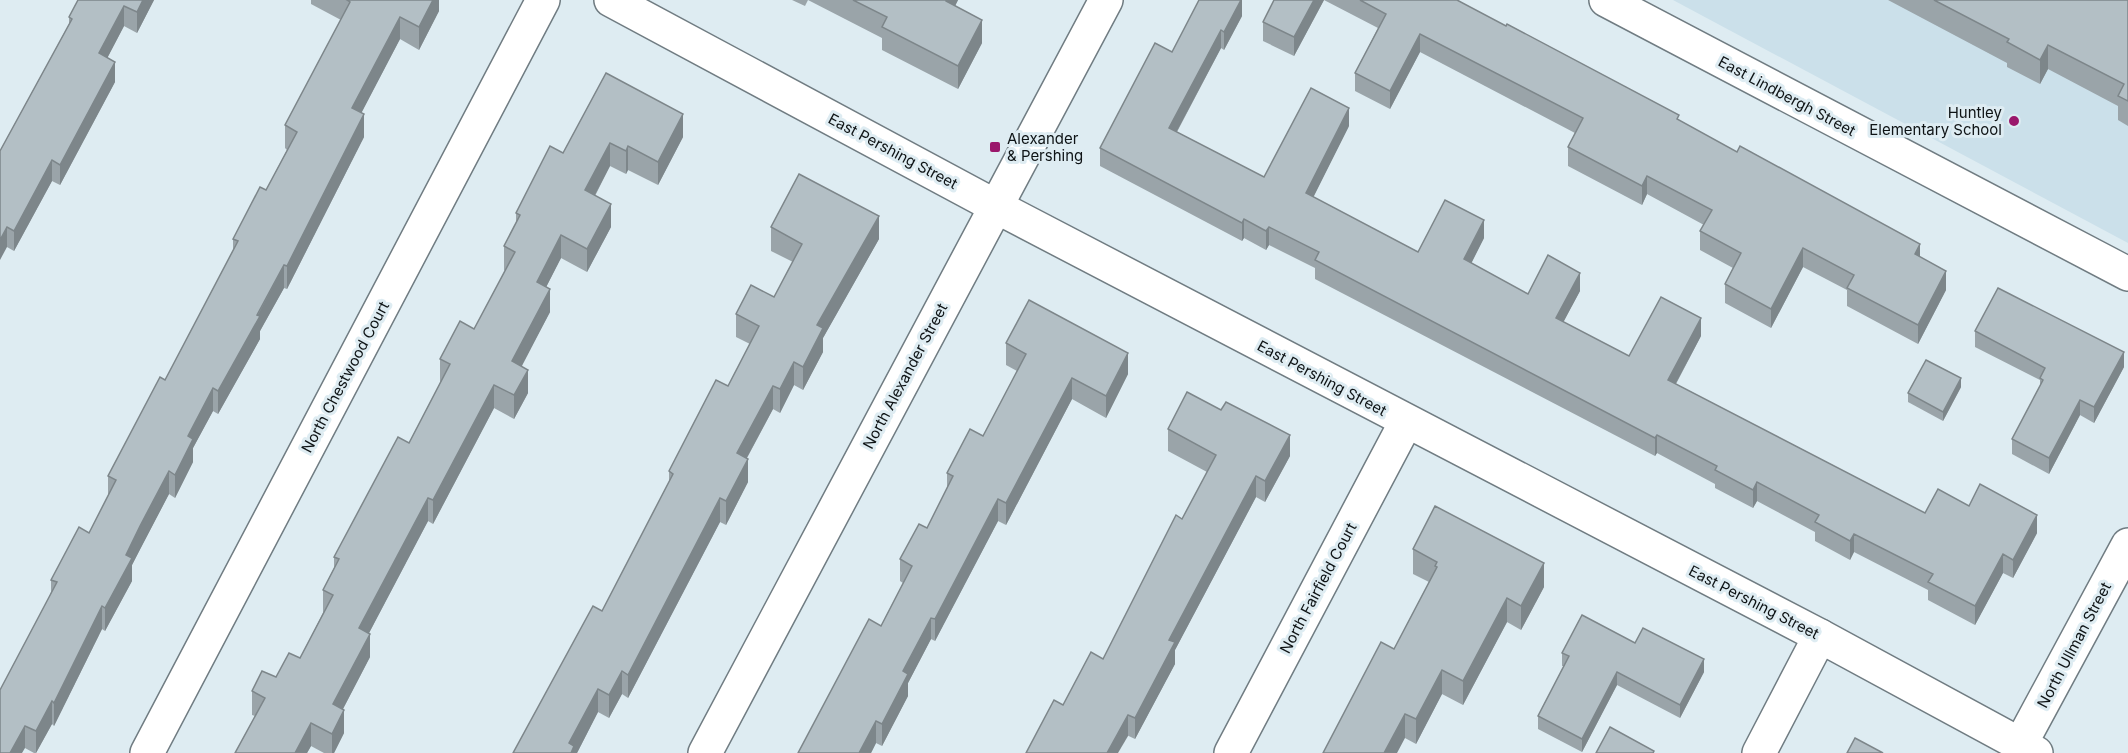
<svg xmlns="http://www.w3.org/2000/svg" width="2128" height="753" font-family="Inter,sans-serif">
<style>
.built{fill:#cbe0ea}
.lines{fill:none;stroke-linecap:round;stroke-linejoin:round}
.minor-casing{stroke:#707c82;stroke-width:36}
.minor{stroke:#fff;stroke-width:33}
.wall{fill:#9aa4a9}
.shaded-wall{fill:#7d868a}
.building{fill:#b3bfc5;stroke:#7d868a;stroke-width:1.5}
.poi-dot{fill:#9a176b;stroke:#deecf2;stroke-width:2}
.labels{text-anchor:middle;dominant-baseline:central;stroke-width:6;stroke-linejoin:round;paint-order:stroke}
.street-label{font-size:15px;fill:#0e1315;stroke:#deecf2}
.poi-label{font-size:15px;fill:#0e1315;stroke:#deecf2;text-anchor:end}
</style>
<rect width="100%" height="100%" fill="#deecf2"/>
<path class="built" d="M 1673,0 L 2128,0 L 2128,243 Z"/>
<g class="lines">
<defs>
<g id="minor">
<path d="M 611,0 L 995,206 L 1820,636 L 2036,753"/>
<path d="M 1606,0 L 2128,274"/>
<path d="M 2020,745 L 2128,545"/>
<path d="M 147,753 L 543,0"/>
<path d="M 705,753 L 1106,0"/>
<path d="M 1231,753 L 1406,422"/>
<path d="M 1759,753 L 1820,636"/>
</g>
</defs>
<use href="#minor" class="minor-casing"/>
<use href="#minor" class="minor"/>
</g>
<g class="wall">
<path d="M 78,0 L 154,0 L 137,33 L 124,26 L 107,58 L 115,82 L 60,185 L 52,181 L 14,251 L 7,247 L 0,151 L 69,24 L 69,17 Z"/>
<path d="M 311,0 L 439,0 L 439,11 L 419,50 L 400,39 L 361,113 L 364,137 L 287,289 L 284,288 L 260,331 L 260,339 L 218,414 L 213,411 L 193,448 L 193,462 L 175,498 L 169,494 L 140,549 L 132,565 L 132,581 L 105,631 L 102,629 L 54,726 L 52,724 L 36,753 L 34,753 L 25,748 L 0,753 L 51,592 L 51,580 L 89,533 L 108,497 L 108,476 L 165,380 L 233,251 L 233,239 L 266,190 L 287,150 L 285,148 L 285,125 L 341,20 L 311,4 Z"/>
<path d="M 792,0 L 808,0 L 805,6 Z"/>
<path d="M 808,0 L 958,0 L 955,6 L 982,43 L 958,89 L 882,50 L 882,38 Z"/>
<path d="M 1242,0 L 1242,16 L 1224,50 L 1221,48 L 1177,132 L 1264,177 L 1349,126 L 1313,197 L 1418,252 L 1484,238 L 1471,263 L 1528,294 L 1580,291 L 1563,322 L 1629,356 L 1701,336 L 1676,384 L 1925,513 L 1969,506 L 2037,533 L 2013,578 L 2003,573 L 1975,625 L 1928,600 L 1928,590 L 1854,552 L 1850,560 L 1815,541 L 1815,532 L 1757,501 L 1753,508 L 1715,488 L 1715,484 L 1657,453 L 1655,456 L 1315,279 L 1315,268 L 1269,245 L 1266,250 L 1244,238 L 1242,241 L 1100,166 L 1100,148 Z"/>
<path d="M 1274,0 L 1324,0 L 1294,56 L 1263,41 L 1263,22 Z"/>
<path d="M 1324,0 L 1457,0 L 1679,121 L 1920,257 L 1946,290 L 1918,344 L 1847,306 L 1847,290 L 1803,267 L 1771,328 L 1725,303 L 1725,284 L 1733,268 L 1700,250 L 1700,231 L 1704,225 L 1647,194 L 1642,205 L 1568,166 L 1568,147 L 1575,133 L 1420,52 L 1390,109 L 1355,91 L 1355,73 L 1378,28 Z"/>
<path d="M 1888,0 L 2128,0 L 2128,126 L 2118,120 L 2118,106 L 2048,69 L 2040,84 L 2007,67 L 2007,63 Z"/>
<path d="M 606,73 L 683,137 L 658,185 L 628,170 L 626,174 L 610,166 L 595,196 L 611,227 L 587,272 L 561,258 L 546,287 L 550,312 L 521,366 L 528,393 L 514,419 L 494,408 L 433,524 L 428,521 L 369,633 L 370,657 L 343,709 L 344,733 L 334,753 L 324,753 L 311,746 L 307,753 L 235,753 L 255,716 L 252,715 L 252,691 L 276,677 L 300,658 L 323,613 L 323,590 L 334,568 L 334,557 L 409,443 L 440,383 L 440,359 L 474,329 L 505,271 L 504,270 L 504,246 L 516,224 L 516,213 L 563,153 Z"/>
<path d="M 771,227 L 879,239 L 823,338 L 823,352 L 803,390 L 794,385 L 780,413 L 773,409 L 747,458 L 748,482 L 726,525 L 720,522 L 628,698 L 622,694 L 609,718 L 598,712 L 577,753 L 513,753 L 602,611 L 669,483 L 669,471 L 728,386 L 750,344 L 736,337 L 736,314 L 774,297 L 793,262 L 771,251 Z"/>
<path d="M 1975,331 L 2124,367 L 2094,423 L 2080,415 L 2049,474 L 2012,454 L 2012,439 L 2040,386 L 2040,380 L 1975,347 Z"/>
<path d="M 1006,343 L 1128,374 L 1106,418 L 1072,399 L 1006,525 L 998,521 L 935,641 L 931,639 L 908,683 L 908,696 L 882,746 L 876,743 L 871,753 L 881,626 L 903,583 L 900,581 L 900,559 L 927,528 L 947,488 L 947,473 L 983,436 L 1017,371 L 1006,365 Z"/>
<path d="M 1961,387 L 1943,421 L 1908,402 L 1908,393 Z"/>
<path d="M 1168,429 L 1290,456 L 1265,502 L 1256,497 L 1175,650 L 1175,664 L 1135,739 L 1063,705 L 1103,659 L 1182,519 L 1207,472 L 1168,451 Z"/>
<path d="M 1413,549 L 1544,587 L 1521,630 L 1507,622 L 1463,705 L 1442,694 L 1416,744 L 1405,738 L 1394,649 L 1429,582 L 1413,574 Z"/>
<path d="M 1635,643 L 1704,672 L 1680,718 L 1617,685 L 1582,752 L 1538,729 L 1538,716 L 1564,666 L 1562,666 L 1562,653 Z"/>
</g>
<g class="shaded-wall">
<path d="M 143,0 L 154,0 L 137,33 L 137,12 Z"/>
<path d="M 433,0 L 439,0 L 439,11 L 419,50 L 419,27 Z"/>
<path d="M 946,0 L 958,0 L 946,24 Z"/>
<path d="M 1241,0 L 1242,0 L 1242,16 L 1224,50 L 1224,32 Z"/>
<path d="M 1314,0 L 1324,0 L 1294,56 L 1294,37 Z"/>
<path d="M 124,6 L 124,26 L 99,74 L 99,53 Z"/>
<path d="M 400,17 L 400,39 L 352,131 L 352,108 Z"/>
<path d="M 982,20 L 982,43 L 958,89 L 958,66 Z"/>
<path d="M 1221,30 L 1221,48 L 1169,146 L 1169,128 Z"/>
<path d="M 1420,34 L 1420,52 L 1390,109 L 1390,91 Z"/>
<path d="M 2048,45 L 2048,69 L 2040,84 L 2040,60 Z"/>
<path d="M 115,62 L 115,82 L 60,185 L 60,165 Z"/>
<path d="M 1349,108 L 1349,126 L 1306,212 L 1306,193 Z"/>
<path d="M 364,114 L 364,137 L 287,289 L 287,266 Z"/>
<path d="M 683,114 L 683,137 L 658,185 L 658,162 Z"/>
<path d="M 610,143 L 610,166 L 585,214 L 585,190 Z"/>
<path d="M 628,146 L 628,170 L 626,174 L 626,151 Z"/>
<path d="M 52,160 L 52,181 L 14,251 L 14,231 Z"/>
<path d="M 1647,176 L 1647,194 L 1642,205 L 1642,186 Z"/>
<path d="M 611,204 L 611,227 L 587,272 L 587,249 Z"/>
<path d="M 879,216 L 879,239 L 823,338 L 823,352 L 803,390 L 803,367 L 817,325 Z"/>
<path d="M 1244,219 L 1244,238 L 1242,241 L 1242,223 Z"/>
<path d="M 1484,220 L 1484,238 L 1464,278 L 1464,259 Z"/>
<path d="M 7,227 L 7,247 L 0,260 L 0,240 Z"/>
<path d="M 1269,227 L 1269,245 L 1266,250 L 1266,231 Z"/>
<path d="M 561,235 L 561,258 L 537,305 L 537,282 Z"/>
<path d="M 1920,244 L 1920,263 L 1915,254 Z"/>
<path d="M 1803,248 L 1803,267 L 1771,328 L 1771,309 Z"/>
<path d="M 284,265 L 284,288 L 260,331 L 260,339 L 218,414 L 218,391 Z"/>
<path d="M 1946,271 L 1946,290 L 1918,344 L 1918,325 Z"/>
<path d="M 1580,273 L 1580,291 L 1556,336 L 1556,318 Z"/>
<path d="M 550,289 L 550,312 L 512,385 L 512,361 Z"/>
<path d="M 1701,318 L 1701,336 L 1668,398 L 1668,380 Z"/>
<path d="M 2124,352 L 2124,367 L 2094,423 L 2094,407 Z"/>
<path d="M 1128,353 L 1128,374 L 1106,418 L 1106,396 Z"/>
<path d="M 794,362 L 794,385 L 780,413 L 780,389 Z"/>
<path d="M 528,370 L 528,393 L 514,419 L 514,395 Z"/>
<path d="M 1072,378 L 1072,399 L 1006,525 L 1006,503 Z"/>
<path d="M 1961,378 L 1961,387 L 1943,421 L 1943,412 Z"/>
<path d="M 494,385 L 494,408 L 433,524 L 433,500 Z"/>
<path d="M 773,386 L 773,409 L 737,476 L 737,453 Z"/>
<path d="M 213,388 L 213,411 L 193,448 L 193,462 L 175,498 L 175,475 L 188,436 Z"/>
<path d="M 2080,400 L 2080,415 L 2049,474 L 2049,458 Z"/>
<path d="M 1290,435 L 1290,456 L 1265,502 L 1265,481 Z"/>
<path d="M 1657,435 L 1657,453 L 1655,456 L 1655,438 Z"/>
<path d="M 748,459 L 748,482 L 726,525 L 726,501 Z"/>
<path d="M 169,471 L 169,494 L 132,565 L 132,581 L 105,631 L 105,608 L 126,555 L 140,526 Z"/>
<path d="M 1256,476 L 1256,497 L 1175,650 L 1175,664 L 1135,739 L 1135,718 L 1169,640 Z"/>
<path d="M 1757,482 L 1757,501 L 1753,508 L 1753,490 Z"/>
<path d="M 428,498 L 428,521 L 359,652 L 359,628 Z"/>
<path d="M 720,498 L 720,522 L 628,698 L 628,675 Z"/>
<path d="M 998,499 L 998,521 L 935,641 L 935,619 Z"/>
<path d="M 2037,515 L 2037,533 L 2013,578 L 2013,560 Z"/>
<path d="M 1854,534 L 1854,552 L 1850,560 L 1850,541 Z"/>
<path d="M 2003,554 L 2003,573 L 1975,625 L 1975,606 Z"/>
<path d="M 1544,563 L 1544,587 L 1521,630 L 1521,606 Z"/>
<path d="M 1507,598 L 1507,622 L 1463,705 L 1463,681 Z"/>
<path d="M 102,606 L 102,629 L 54,726 L 54,703 Z"/>
<path d="M 931,618 L 931,639 L 908,683 L 908,696 L 882,746 L 882,724 L 903,671 Z"/>
<path d="M 370,634 L 370,657 L 333,728 L 333,704 Z"/>
<path d="M 1704,659 L 1704,672 L 1680,718 L 1680,705 Z"/>
<path d="M 1442,670 L 1442,694 L 1416,744 L 1416,719 Z"/>
<path d="M 622,671 L 622,694 L 609,718 L 609,695 Z"/>
<path d="M 1617,672 L 1617,685 L 1582,752 L 1582,739 Z"/>
<path d="M 598,689 L 598,712 L 577,753 L 569,753 L 569,743 Z"/>
<path d="M 52,701 L 52,724 L 36,753 L 36,731 Z"/>
<path d="M 344,710 L 344,733 L 334,753 L 332,753 L 332,734 Z"/>
<path d="M 1405,714 L 1405,738 L 1397,753 L 1384,753 Z"/>
<path d="M 1128,715 L 1128,736 L 1118,753 L 1107,753 Z"/>
<path d="M 876,721 L 876,743 L 871,753 L 859,753 Z"/>
<path d="M 311,723 L 311,746 L 307,753 L 295,753 Z"/>
<path d="M 25,726 L 25,748 L 22,753 L 10,753 Z"/>
</g>
<g class="building">
<path d="M 78,0 L 143,0 L 137,12 L 124,6 L 99,53 L 115,62 L 60,165 L 52,160 L 14,231 L 7,227 L 0,240 L 0,151 L 72,19 L 69,17 Z"/>
<path d="M 347,0 L 433,0 L 419,27 L 400,17 L 352,108 L 364,114 L 287,266 L 284,265 L 257,315 L 260,316 L 218,391 L 213,388 L 188,436 L 193,439 L 175,475 L 169,471 L 140,526 L 126,555 L 132,558 L 105,608 L 102,606 L 54,703 L 52,701 L 36,731 L 25,726 L 10,753 L 0,753 L 0,690 L 57,582 L 51,580 L 79,527 L 89,533 L 116,480 L 108,476 L 160,377 L 165,380 L 238,241 L 233,239 L 260,187 L 266,190 L 297,132 L 285,125 L 350,2 Z"/>
<path d="M 853,0 L 946,0 L 946,1 L 982,20 L 958,66 L 882,27 L 887,17 Z"/>
<path d="M 1199,0 L 1241,0 L 1224,32 L 1221,30 L 1169,128 L 1264,177 L 1311,88 L 1349,108 L 1306,193 L 1418,252 L 1445,200 L 1484,220 L 1464,259 L 1528,294 L 1548,255 L 1580,273 L 1556,318 L 1629,356 L 1661,297 L 1701,318 L 1668,380 L 1925,513 L 1938,489 L 1969,506 L 1980,484 L 2037,515 L 2013,560 L 2003,554 L 1975,606 L 1928,582 L 1933,574 L 1854,534 L 1850,541 L 1815,522 L 1819,515 L 1757,482 L 1753,490 L 1715,470 L 1717,466 L 1657,435 L 1655,438 L 1315,260 L 1319,252 L 1269,227 L 1266,231 L 1244,219 L 1242,223 L 1100,148 L 1155,43 L 1172,52 Z"/>
<path d="M 1274,0 L 1314,0 L 1294,37 L 1263,22 Z"/>
<path d="M 1360,0 L 1457,0 L 1506,26 L 1507,24 L 1679,115 L 1677,119 L 1737,152 L 1740,146 L 1920,244 L 1915,254 L 1946,271 L 1918,325 L 1847,288 L 1854,275 L 1803,248 L 1771,309 L 1725,284 L 1741,253 L 1700,231 L 1712,210 L 1647,176 L 1642,186 L 1568,147 L 1583,118 L 1420,34 L 1390,91 L 1355,73 L 1386,14 Z"/>
<path d="M 1934,0 L 2128,0 L 2128,101 L 2118,96 L 2124,84 L 2048,45 L 2040,60 L 2007,42 L 2009,39 Z"/>
<path d="M 606,73 L 683,114 L 658,162 L 628,146 L 626,151 L 610,143 L 585,190 L 611,204 L 587,249 L 561,235 L 537,282 L 550,289 L 512,361 L 528,370 L 514,395 L 494,385 L 433,500 L 428,498 L 359,628 L 370,634 L 333,704 L 344,710 L 332,734 L 311,723 L 295,753 L 235,753 L 265,698 L 252,691 L 262,671 L 276,677 L 289,653 L 300,658 L 333,595 L 323,590 L 339,559 L 334,557 L 398,437 L 409,443 L 450,364 L 440,359 L 460,321 L 474,329 L 515,252 L 504,246 L 520,215 L 516,213 L 550,146 L 563,153 Z"/>
<path d="M 799,174 L 879,216 L 817,325 L 823,328 L 803,367 L 794,362 L 780,389 L 773,386 L 737,453 L 748,459 L 726,501 L 720,498 L 628,675 L 622,671 L 609,695 L 598,689 L 569,743 L 574,746 L 571,753 L 513,753 L 593,606 L 602,611 L 673,474 L 669,471 L 716,380 L 728,386 L 759,326 L 736,314 L 751,285 L 774,297 L 802,244 L 771,227 Z"/>
<path d="M 1998,288 L 2124,352 L 2094,407 L 2080,400 L 2049,458 L 2012,439 L 2043,380 L 2040,378 L 2045,368 L 1975,331 Z"/>
<path d="M 1029,300 L 1128,353 L 1106,396 L 1072,378 L 1006,503 L 998,499 L 935,619 L 931,618 L 903,671 L 908,674 L 882,724 L 876,721 L 859,753 L 798,753 L 869,619 L 881,626 L 912,566 L 900,559 L 919,524 L 927,528 L 953,476 L 947,473 L 970,429 L 983,436 L 1026,354 L 1006,343 Z"/>
<path d="M 1926,360 L 1961,378 L 1943,412 L 1908,393 Z"/>
<path d="M 1187,392 L 1221,410 L 1226,402 L 1290,435 L 1265,481 L 1256,476 L 1169,640 L 1175,642 L 1135,718 L 1128,715 L 1107,753 L 1026,753 L 1054,700 L 1063,705 L 1091,652 L 1103,659 L 1176,515 L 1182,519 L 1216,455 L 1168,429 Z"/>
<path d="M 1435,506 L 1544,563 L 1521,606 L 1507,598 L 1463,681 L 1442,670 L 1416,719 L 1405,714 L 1384,753 L 1323,753 L 1381,642 L 1394,649 L 1437,567 L 1435,566 L 1437,562 L 1413,549 Z"/>
<path d="M 1582,615 L 1635,643 L 1643,628 L 1704,659 L 1680,705 L 1617,672 L 1582,739 L 1538,716 L 1569,656 L 1562,653 Z"/>
<path d="M 1610,727 L 1654,751 L 1653,753 L 1596,753 Z"/>
<path d="M 1855,738 L 1883,753 L 1847,753 Z"/>
</g>
<g class="poi-dot">
<circle cx="2014" cy="121" r="6"/>
<rect x="989" y="141" width="12" height="12" rx="3"/>
</g>
<g class="labels">
<g class="street-label">
<text transform="translate(1787 96) rotate(28)">East Lindbergh Street</text>
<text transform="translate(893 151) rotate(28)">East Pershing Street</text>
<text transform="translate(905 376) rotate(-62)">North Alexander Street</text>
<text transform="translate(345 377) rotate(-62)">North Chestwood Court</text>
<text transform="translate(1322 378) rotate(28)">East Pershing Street</text>
<text transform="translate(1318 588) rotate(-62)">North Fairfield Court</text>
<text transform="translate(1754 602) rotate(27)">East Pershing Street</text>
<text transform="translate(2074 645) rotate(-62)">North Ullman Street</text>
</g>
<g class="poi-label">
<text x="2002" y="112">Huntley<tspan x="2002" dy="17">Elementary School</tspan></text>
<text x="1007" y="138" text-anchor="start">Alexander<tspan x="1007" dy="17">&amp; Pershing</tspan></text>
</g>
</g>
</svg>
